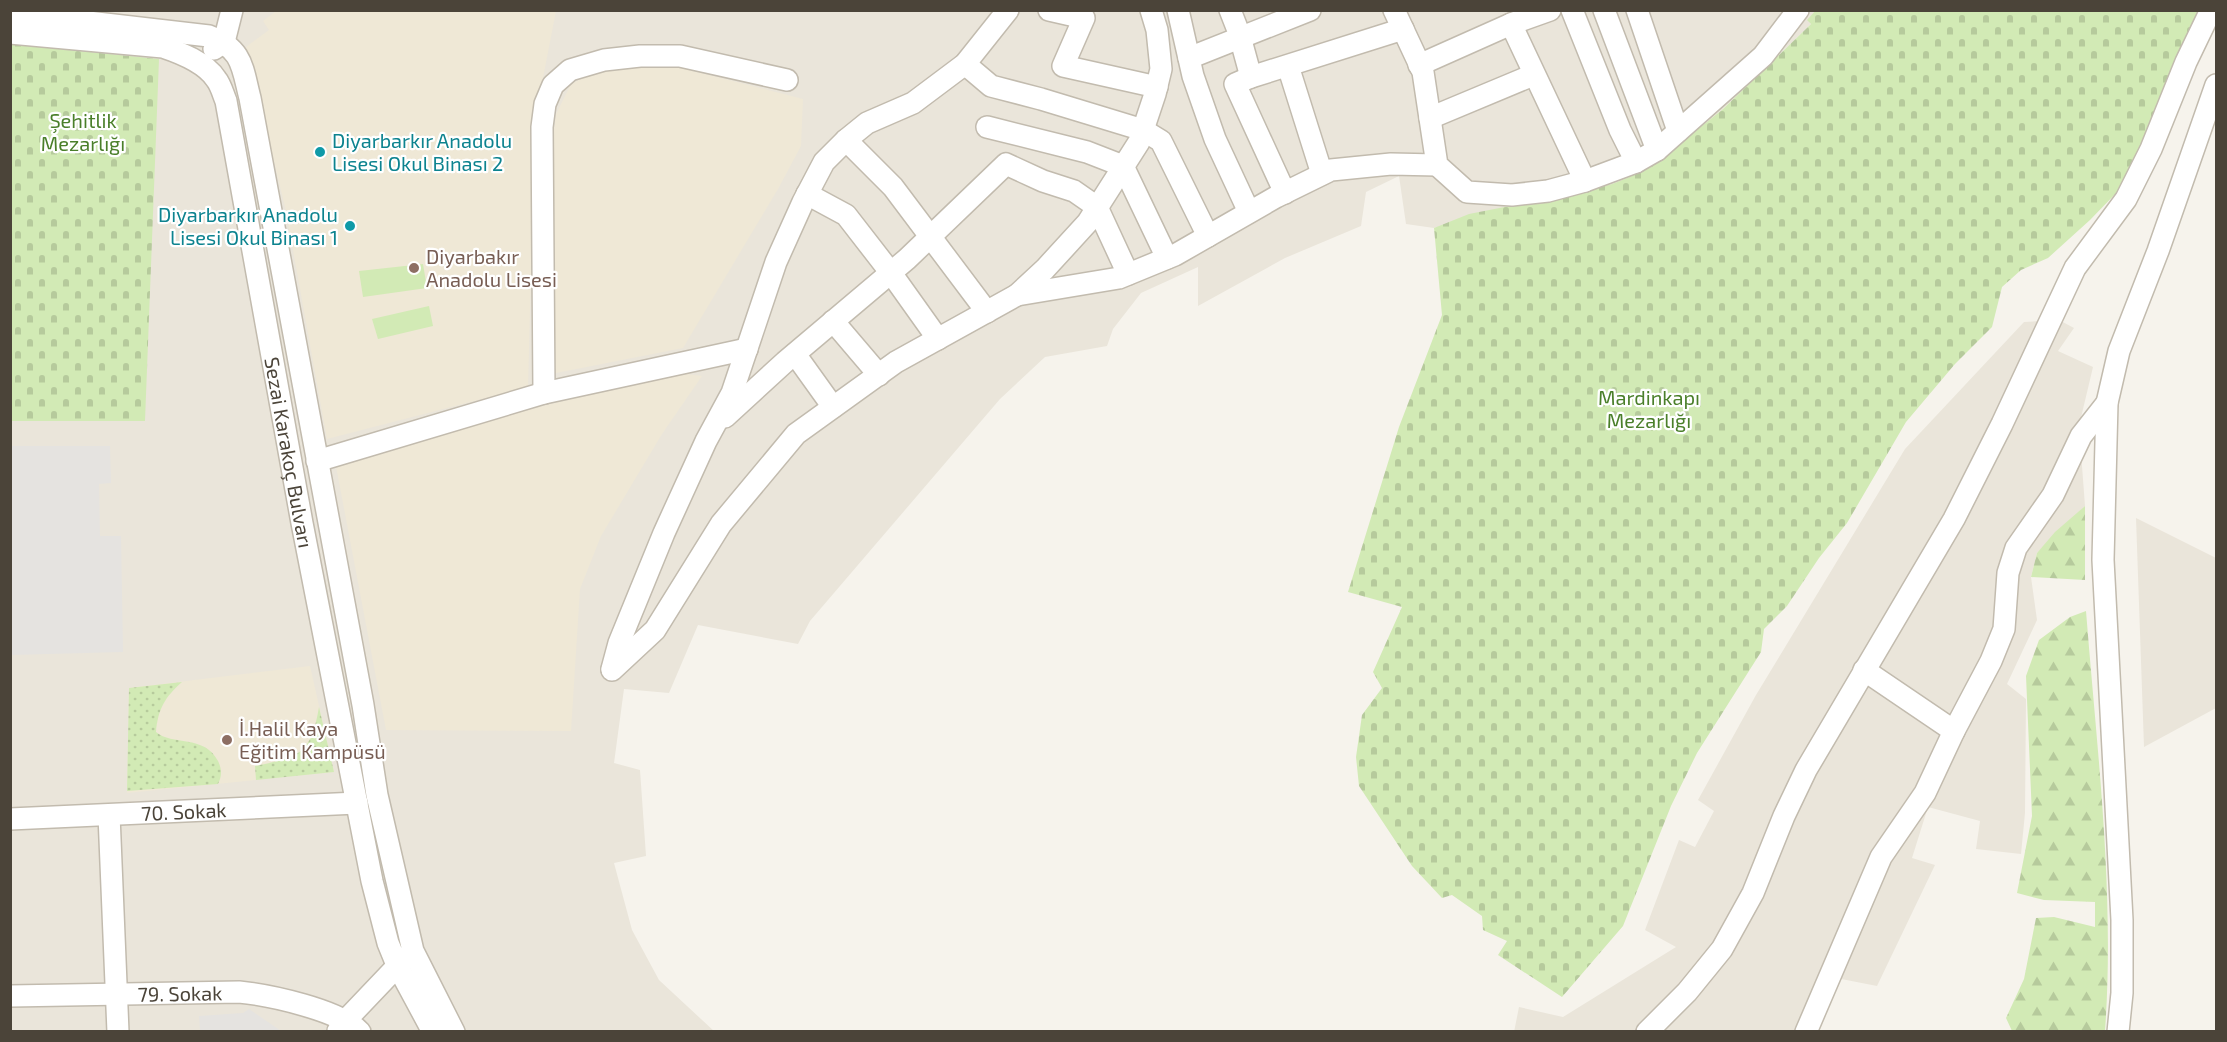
<svg xmlns="http://www.w3.org/2000/svg" width="2227" height="1042" font-family="'Exo 2',sans-serif">
<style>
.residential{fill:#eae5da}
.education{fill:#efe8d6}
.grass{fill:url(#grass-dots)}
.forest{fill:url(#forest-firs)}
.cemetery{fill:url(#cemetery-stones)}
.pitch{fill:#d2eab5}
.parking{fill:#e5e3e0}
.lines{fill:none;stroke-linecap:round;stroke-linejoin:round}
.minor-casing{stroke:#c2bbae;stroke-width:24}
.minor{stroke:#fff;stroke-width:21}
.culture-dot{fill:#0f9aa8;stroke:#fff;stroke-width:2}
.education-dot{fill:#8d6e63;stroke:#fff;stroke-width:2}
.labels{text-anchor:middle;dominant-baseline:central;stroke-width:4.5;stroke-linejoin:round;paint-order:stroke}
.park-label{font-size:20px;fill:#4a7f2a;stroke:#fff}
.culture-label{font-size:20px;fill:#0d838f;stroke:#fff;text-anchor:start}
.education-label{font-size:20px;fill:#785e54;stroke:#fff;text-anchor:start}
.street-label{font-size:20px;fill:#4b4439;stroke:#fff}
</style>
<defs>
<pattern id="grass-dots" width="8" height="8" patternUnits="userSpaceOnUse" patternTransform="scale(1.5)"><rect width="8" height="8" fill="#d2eab5"/><path d="M2 2h.1M6 6h.1" fill="none" stroke="#b6ca9c" stroke-width="1.8" stroke-linecap="round"/></pattern>
<pattern id="forest-firs" width="22" height="20" patternUnits="userSpaceOnUse" patternTransform="scale(1.5)"><rect width="22" height="20" fill="#d2eab5"/><path d="M5 1l3.5 6h-7zM16 11l3.5 6h-7z" fill="#b6ca9c"/></pattern>
<pattern id="cemetery-stones" width="16" height="16" patternUnits="userSpaceOnUse" patternTransform="scale(1.5)"><rect width="16" height="16" fill="#d2eab5"/><path d="M2 7V4a2 2 0 0 1 4 0v3zM10 15v-3a2 2 0 0 1 4 0v3z" fill="#b6ca9c"/></pattern>
</defs>
<rect width="100%" height="100%" fill="#f6f3ec"/>
<g class="residential">
<path d="M 10,11 L 1815,11 L 1808,20 L 1811,24 L 1723,109 L 1657,162 L 1632,176 L 1612,184 L 1434,228 L 1406,224 L 1399,176 L 1366,192 L 1361,226 L 1285,258 L 1198,306 L 1198,267 L 1141,293 L 1113,329 L 1107,346 L 1045,357 L 1000,399 L 810,621 L 798,644 L 698,625 L 669,693 L 624,689 L 614,763 L 640,770 L 646,856 L 614,863 L 632,930 L 659,980 L 715,1032 L 11,1031 Z"/>
<path d="M 2059,320 L 2074,328 L 2058,351 L 2093,367 L 2079,426 L 2085,506 L 2037,553 L 2031,577 L 2037,620 L 2007,684 L 2026,699 L 2025,813 L 2021,854 L 1976,849 L 1980,821 L 1928,807 L 1912,858 L 1935,865 L 1877,986 L 1826,976 L 1795,1031 L 1514,1032 L 1519,1007 L 1563,1017 L 1676,947 L 1645,930 L 1679,840 L 1695,847 L 1714,811 L 1698,800 L 1756,695 L 1905,449 L 2024,322 Z"/>
<path d="M 2136,518 L 2216,558 L 2216,708 L 2144,747 Z"/>
</g>
<g class="education">
<path d="M 554,10 L 556,11 L 535,119 L 528,387 L 327,439 L 286,211 L 246,47 L 269,30 L 263,21 L 276,11 Z"/>
<path d="M 662,63 L 803,99 L 801,146 L 778,189 L 683,348 L 551,374 L 553,139 L 556,114 L 571,84 L 597,71 Z"/>
<path d="M 671,372 L 702,376 L 662,434 L 601,536 L 580,589 L 571,731 L 386,730 L 335,461 Z"/>
<path d="M 310,666 L 334,772 L 127,793 L 129,688 Z"/>
</g>
<g class="grass">
<path d="M 182,682 C 165,697 158,709 156,732 C 172,746 204,734 218,761 C 222,769 222,776 218,784 L 127,791 L 129,688 Z"/>
<path d="M 319,707 L 334,772 L 256,780 L 255,766 C 299,757 311,755 319,707 Z"/>
</g>
<g class="forest">
<path d="M 2085,506 L 2085,580 L 2031,577 L 2037,553 L 2055,532 Z"/>
<path d="M 2086,611 C 2097,751 2115,892 2105,1031 L 2012,1031 L 2006,1018 L 2024,979 L 2036,918 L 2054,917 L 2095,927 L 2095,902 L 2044,900 L 2017,893 L 2032,816 L 2026,676 L 2039,640 L 2070,617 Z"/>
</g>
<g class="cemetery">
<path d="M 1815,11 L 2202,11 L 2124,185 L 2090,220 L 2048,258 L 2021,270 L 2002,287 L 1992,327 L 1955,364 L 1906,422 L 1847,523 L 1819,558 L 1787,606 L 1764,629 L 1761,652 L 1697,753 L 1671,806 L 1623,926 L 1562,997 L 1498,955 L 1507,941 L 1483,930 L 1482,916 L 1452,895 L 1442,898 L 1412,866 L 1359,786 L 1356,757 L 1362,715 L 1382,688 L 1373,672 L 1402,607 L 1348,592 L 1399,427 L 1442,315 L 1434,228 L 1469,214 L 1580,192 L 1612,184 L 1632,176 L 1657,162 L 1723,109 L 1811,24 L 1807,20 Z"/>
<path d="M 11,44 L 159,59 L 145,421 L 11,421 Z"/>
</g>
<g class="pitch">
<path d="M 423,264 L 427,288 L 363,297 L 359,271 Z"/>
<path d="M 429,306 L 433,326 L 378,339 L 372,319 Z"/>
</g>
<g class="parking">
<path d="M 11,446 L 110,446 L 111,483 L 99,484 L 100,536 L 121,536 L 123,652 L 11,655 Z"/>
<path d="M 249,1009 L 281,1031 L 200,1031 L 199,1016 L 243,1013 Z"/>
</g>
<g class="lines">
<defs>
<g id="minor">
<path d="M 1049,10 L 1084,18 L 1063,66 L 1157,87"/>
<path d="M 1178,10 L 1193,76 L 1215,139 L 1249,212"/>
<path d="M 1230,10 L 1239,33 L 1251,77 L 1403,29"/>
<path d="M 1394,10 L 1423,72 L 1437,165 L 1467,192 L 1512,195 L 1548,191 L 1585,181 L 1636,162 L 1657,150 L 1763,56 L 1798,10"/>
<path d="M 1572,10 L 1620,130 L 1636,162"/>
<path d="M 1604,10 L 1657,150"/>
<path d="M 1637,10 L 1678,131"/>
<path d="M 10,13 L 209,36 C 243,49 242,67 250,98 L 363,705 L 377,795 L 413,951 L 454,1032"/>
<path d="M 1511,24 L 1550,10"/>
<path id="s1" d="M 10,33 L 163,47 C 181,53 205,62 216,79 C 221,85 223,94 226,101 L 302,523 L 372,881 L 388,943 L 397,965 L 433,1032"/>
<path d="M 214,49 L 224,42 L 232,10"/>
<path d="M 1189,58 L 1310,10"/>
<path d="M 965,64 L 991,86 L 1041,99 L 1143,130 L 1161,141 L 1208,236"/>
<path d="M 1419,65 L 1511,24 L 1585,181"/>
<path d="M 1288,66 L 1322,174"/>
<path d="M 1251,77 L 1235,84 L 1285,193"/>
<path d="M 1430,118 L 1533,75"/>
<path d="M 987,127 L 1087,152 L 1123,166 L 1167,258"/>
<path d="M 846,140 L 893,187 L 987,312"/>
<path d="M 807,194 L 846,215 L 891,273 L 938,339"/>
<path d="M 1017,295 L 1045,269 L 1088,222 L 1139,142 L 1155,94 L 1161,69 L 1157,30 L 1151,10"/>
<path d="M 833,321 L 879,375"/>
<path d="M 795,354 L 833,407"/>
<path d="M 544,393 L 542,127 L 545,104 L 553,85 L 570,70 L 604,60 L 640,56 L 680,56 L 787,80"/>
<path d="M 725,417 L 785,362 L 907,259 L 1006,164 L 1043,181 L 1074,191 L 1097,207 L 1128,274"/>
<path d="M 317,461 L 544,393 L 747,349"/>
<path d="M 612,669 L 619,643 L 664,533 L 706,441 L 732,393 L 776,262 L 803,202 L 824,162 L 846,140 L 867,123 L 913,103 L 965,64 L 1008,10"/>
<path d="M 612,670 L 655,630 L 721,524 L 796,434 L 896,362 L 1017,295 L 1119,278 L 1175,255 L 1276,197 L 1331,170 L 1391,164 L 1437,165"/>
<path d="M 1864,670 L 1954,731"/>
<path d="M 109,815 L 118,1032"/>
<path id="s2" d="M 10,819 L 357,803"/>
<path id="s3" d="M 10,996 L 239,992 C 269,995 340,1010 360,1032"/>
<path d="M 338,1031 L 346,1020 L 406,957"/>
<path d="M 1647,1032 L 1687,992 L 1722,949 L 1753,893 L 1784,816 L 1806,770 L 1954,519 L 2002,424 L 2075,268 L 2126,199 L 2151,149 L 2186,62 L 2211,10"/>
<path d="M 1806,1032 L 1881,857 L 1925,793 L 1954,731 L 1991,661 L 2004,629 L 2008,573 L 2016,548 L 2053,495 L 2081,436 L 2107,403"/>
<path d="M 2118,1032 L 2122,993 L 2122,920 L 2103,560 L 2107,403 L 2119,351 L 2158,251 L 2216,85"/>
</g>
</defs>
<use href="#minor" class="minor-casing"/>
<use href="#minor" class="minor"/>
</g>
<g class="culture-dot">
<circle cx="320" cy="152" r="6"/>
<circle cx="350" cy="226" r="6"/>
</g>
<g class="education-dot">
<circle cx="414" cy="268" r="6"/>
<circle cx="227" cy="740" r="6"/>
</g>
<g class="labels">
<g class="park-label">
<text x="83" y="120">Şehitlik<tspan x="83" dy="23">Mezarlığı</tspan></text>
<text x="1649" y="397">Mardinkapı<tspan x="1649" dy="23">Mezarlığı</tspan></text>
</g>
<g class="culture-label">
<text x="332" y="140">Diyarbarkır Anadolu<tspan x="332" dy="23">Lisesi Okul Binası 2</tspan></text>
<text x="338" y="214" text-anchor="end">Diyarbarkır Anadolu<tspan x="338" dy="23">Lisesi Okul Binası 1</tspan></text>
</g>
<g class="education-label">
<text x="426" y="256">Diyarbakır<tspan x="426" dy="23">Anadolu Lisesi</tspan></text>
<text x="239" y="728">İ.Halil Kaya<tspan x="239" dy="23">Eğitim Kampüsü</tspan></text>
</g>
<g class="street-label">
<text stroke="none"><textPath href="#s1" startOffset="598">Sezai Karakoç Bulvarı</textPath></text>
<text stroke="none"><textPath href="#s2" startOffset="174">70. Sokak</textPath></text>
<text stroke="none"><textPath href="#s3" startOffset="170">79. Sokak</textPath></text>
</g>
</g>
<rect width="2227" height="1042" fill="none" stroke="#4b4439" stroke-width="24"/>
</svg>
